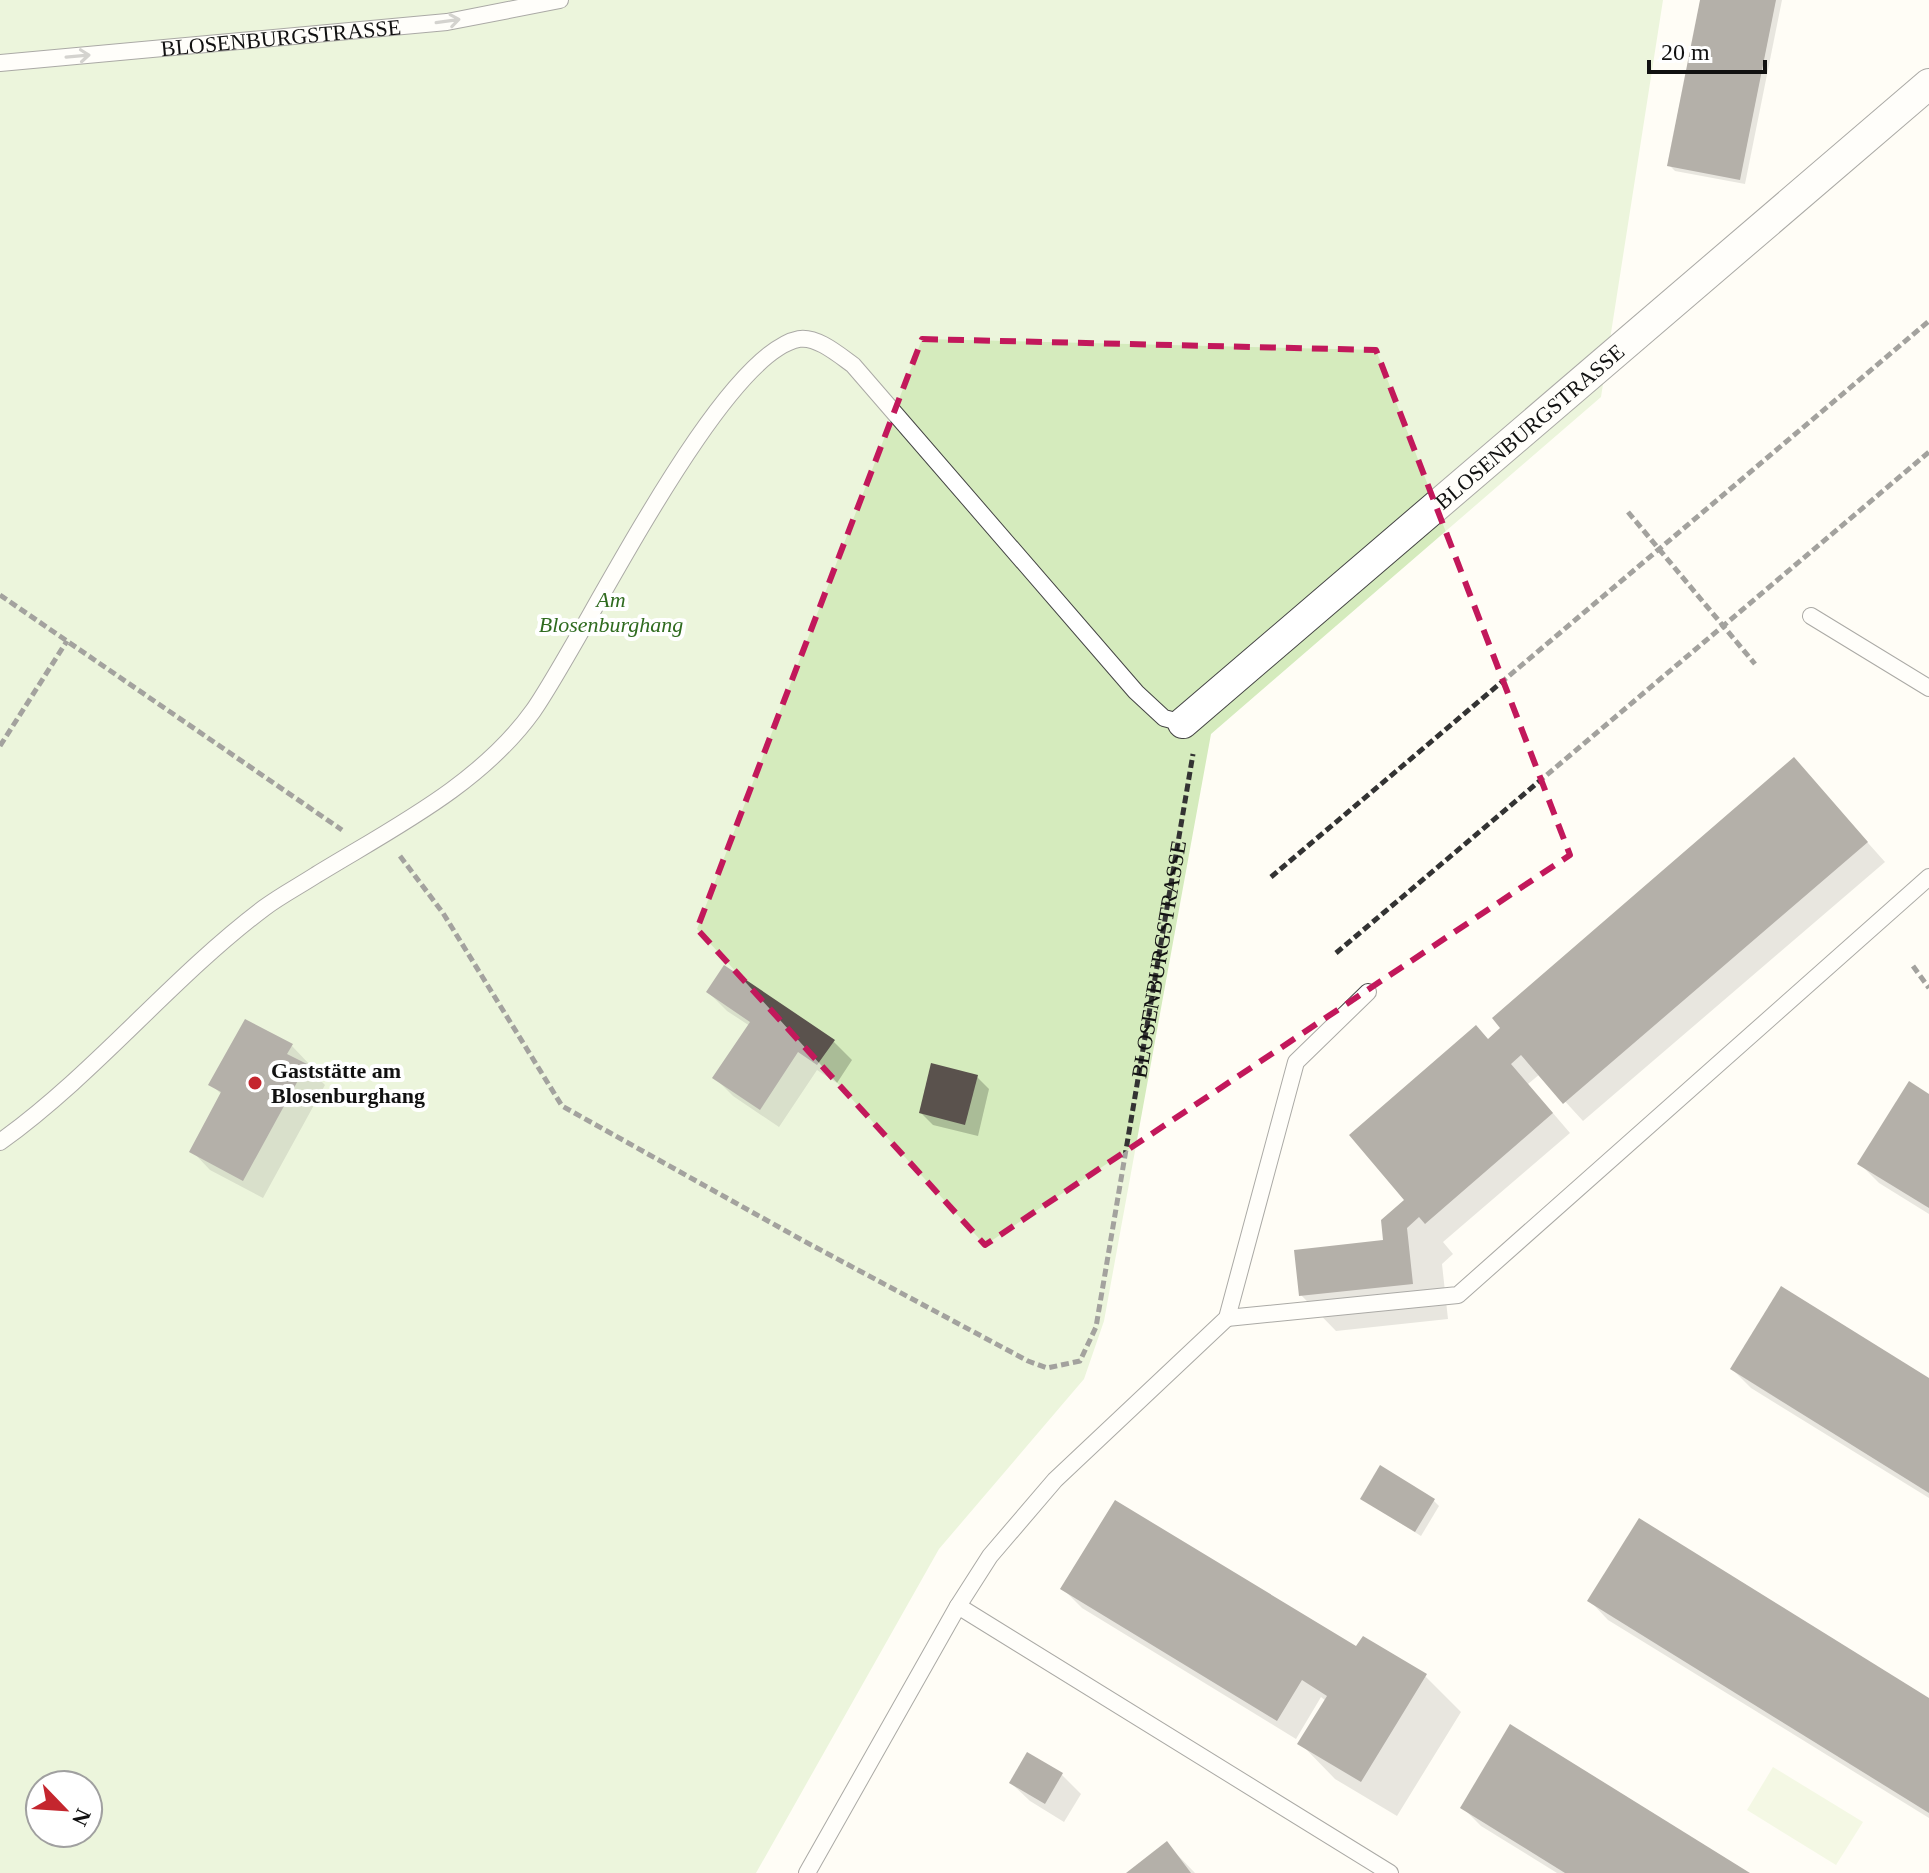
<svg xmlns="http://www.w3.org/2000/svg" width="1929" height="1873" font-family="'Times New Roman',serif">
<style>
.green{fill:#d5ebbd;fill-rule:evenodd}
.pitch{fill:#e6f2cf}
.shadow{fill:#0003}
.building{fill:#5a524d}
.lines{fill:none;stroke-linecap:round;stroke-linejoin:round}
.lane-casing{stroke:#444;stroke-width:18}
.street-casing{stroke:#444;stroke-width:32}
.path{stroke:#333;stroke-width:5;stroke-dasharray:8 4;stroke-linecap:butt}
.lane{stroke:#fff;stroke-width:16}
.street{stroke:#fff;stroke-width:30}
.oneway{stroke:#a0a0a0}
.marked{fill:none;stroke:#c2185b;stroke-width:6;stroke-dasharray:16 10;stroke-linejoin:round}
.poi-dot{fill:#c4262e;stroke:#fff;stroke-width:3}
.labels{text-anchor:middle;dominant-baseline:central;stroke-width:8;stroke-linejoin:round;paint-order:stroke}
.street-label{font-size:22px;fill:#111;stroke:#fff}
.park-label{font-size:22px;font-style:italic;fill:#2f6b1f;stroke:#fff}
.poi-label{font-size:22px;font-weight:bold;fill:#111;stroke:#fff;text-anchor:start}
</style>
<rect width="100%" height="100%" fill="#fffdf5"/>
<path class="green" d="M 0,0 L 1663,0 L 1601,397 L 1211,734 L 1104,1321 L 1084,1379 L 939,1549 L 756,1873 L 0,1873 ZM 40,1785 L 88,1785 L 88,1833 L 40,1833 Z"/>
<path class="pitch" d="M 1773,1767 L 1863,1822 L 1836,1865 L 1747,1810 Z"/>
<g class="shadow">
<path d="M 1702,0 L 1782,0 L 1745,184 L 1675,171 L 1669,165 Z"/>
<path d="M 1794,760 L 1885,862 L 1583,1121 L 1540,1074 L 1528,1084 L 1570,1133 L 1443,1242 L 1453,1254 L 1442,1264 L 1448,1319 L 1336,1331 L 1301,1295 L 1385,1241 L 1489,1041 Z"/>
<path d="M 708,992 L 834,1042 L 852,1060 L 837,1083 L 817,1070 L 779,1127 L 733,1096 L 714,1077 L 750,1026 L 727,1011 Z"/>
<path d="M 292,1046 L 310,1065 L 308,1068 L 325,1085 L 263,1198 L 210,1170 L 192,1151 L 222,1095 L 211,1084 Z"/>
<path d="M 977,1077 L 989,1089 L 978,1136 L 933,1125 L 921,1113 Z"/>
<path d="M 1929,1096 L 1929,1214 L 1879,1183 L 1860,1164 Z"/>
<path d="M 1732,1369 L 1929,1380 L 1929,1498 L 1751,1388 Z"/>
<path d="M 1362,1499 L 1434,1501 L 1439,1506 L 1421,1536 Z"/>
<path d="M 1063,1589 L 1357,1649 L 1425,1676 L 1461,1712 L 1397,1816 L 1335,1779 L 1300,1743 L 1326,1701 L 1321,1697 L 1296,1739 L 1082,1608 Z"/>
<path d="M 1590,1601 L 1929,1701 L 1929,1818 L 1608,1620 Z"/>
<path d="M 1027,1755 L 1062,1775 L 1081,1794 L 1064,1822 L 1030,1801 L 1011,1783 Z"/>
<path d="M 1462,1807 L 1746,1873 L 1557,1873 L 1481,1826 Z"/>
<path d="M 1167,1844 L 1195,1873 L 1129,1873 Z"/>
</g>
<g class="building">
<path d="M 1700,0 L 1776,0 L 1740,180 L 1667,166 Z"/>
<path d="M 1794,757 L 1868,842 L 1563,1104 L 1521,1055 L 1511,1064 L 1553,1113 L 1425,1224 L 1419,1217 L 1407,1228 L 1413,1284 L 1299,1296 L 1294,1250 L 1383,1240 L 1381,1220 L 1404,1200 L 1349,1135 L 1476,1025 L 1488,1039 L 1500,1028 L 1492,1018 Z"/>
<path d="M 724,965 L 835,1040 L 817,1065 L 798,1052 L 760,1110 L 712,1078 L 750,1022 L 706,992 Z"/>
<path d="M 245,1019 L 293,1044 L 287,1054 L 307,1064 L 243,1181 L 189,1152 L 221,1092 L 208,1085 Z"/>
<path d="M 931,1063 L 978,1075 L 965,1125 L 919,1113 Z"/>
<path d="M 1909,1081 L 1929,1094 L 1929,1208 L 1857,1164 Z"/>
<path d="M 1781,1286 L 1929,1378 L 1929,1493 L 1730,1369 Z"/>
<path d="M 1380,1465 L 1435,1499 L 1415,1532 L 1360,1499 Z"/>
<path d="M 1115,1500 L 1356,1646 L 1363,1636 L 1427,1674 L 1361,1782 L 1297,1744 L 1327,1696 L 1302,1680 L 1277,1721 L 1060,1589 Z"/>
<path d="M 1639,1518 L 1929,1698 L 1929,1813 L 1587,1601 Z"/>
<path d="M 1510,1724 L 1750,1873 L 1565,1873 L 1460,1808 Z"/>
<path d="M 1027,1752 L 1063,1773 L 1045,1804 L 1009,1783 Z"/>
<path d="M 1167,1841 L 1191,1873 L 1126,1873 Z"/>
</g>
<g class="lines">
<defs>
<g id="lane">
<path id="s2" d="M 0,63 L 447,22 L 560,0"/>
<path d="M 1811,616 L 1929,688"/>
<path d="M 0,1142 C 96,1073 170,979 264,908 C 280,896 299,886 316,875 C 391,829 480,785 533,711 C 584,639 719,354 799,339 C 817,336 839,355 853,365 L 1136,692 L 1164,718 L 1183,723"/>
<path d="M 1227,1318 L 1458,1295 L 1929,877"/>
<path d="M 958,1606 L 1390,1873"/>
<path d="M 807,1873 L 958,1606 L 990,1556 L 1055,1480 L 1227,1318 L 1296,1062 L 1368,992"/>
</g>
<g id="street">
<path id="s3" d="M 1183,723 L 1929,84"/>
</g>
</defs>
<use href="#lane" class="lane-casing"/>
<use href="#street" class="street-casing"/>
<g class="path">
<path d="M 1628,512 L 1755,664"/>
<path d="M 0,595 L 342,830"/>
<path d="M 0,746 L 67,641"/>
<path id="s1" d="M 400,856 L 443,913 L 562,1106 L 802,1240 L 1028,1361 L 1047,1368 L 1080,1361 L 1096,1327 L 1193,754"/>
<path d="M 1271,877 L 1929,321"/>
<path d="M 1336,953 L 1929,452"/>
<path d="M 1913,966 L 1929,988"/>
</g>
<use href="#lane" class="lane"/>
<use href="#street" class="street"/>
</g>
<defs><path id="oneway-shaft" d="M-6 0H5M1.5-3L5.5 0L1.5 3" fill="none" stroke-width="1.6" stroke-linecap="round" stroke-linejoin="round" transform="scale(2)"/></defs>
<g class="oneway">
<use href="#oneway-shaft" transform="translate(448 21) rotate(-8)"/>
<use href="#oneway-shaft" transform="translate(78 56) rotate(-5)"/>
</g>
<path d="M0 0H1929V1873H0ZM 922,339 L 1376,350 L 1570,855 L 985,1245 L 697,929 Z" fill="#fffdf5" fill-opacity=".55" fill-rule="evenodd"/>
<path class="marked" d="M 922,339 L 1376,350 L 1570,855 L 985,1245 L 697,929 Z"/>
<circle class="poi-dot" cx="255" cy="1083" r="8"/>
<g class="labels">
<g class="street-label">
<text stroke="none"><textPath href="#s2" startOffset="282">BLOSENBURGSTRASSE</textPath></text>
<text stroke="none"><textPath href="#s3" startOffset="456">BLOSENBURGSTRASSE</textPath></text>
<text stroke="none"><textPath href="#s1" startOffset="1294">BLOSENBURGSTRASSE</textPath></text>
</g>
<g class="park-label">
<text x="611" y="599">Am<tspan x="611" dy="25">Blosenburghang</tspan></text>
</g>
<g class="poi-label">
<text x="271" y="1070">Gaststätte am<tspan x="271" dy="25">Blosenburghang</tspan></text>
</g>
</g>
<g transform="translate(64 1809) rotate(115)"><circle r="38" fill="#ffffff" stroke="#a0a0a0" stroke-width="2"/>
<path d="M0-6L14 30L0 20L-14 30Z" fill="#c4262e"/>
<text y="-12" font-size="22" font-weight="bold" text-anchor="middle" fill="#111111">N</text>
</g>
<path d="M1649 60v12h116v-12" fill="none" stroke="#111111" stroke-width="4"/>
<text x="1661" y="60" font-size="24" fill="#111111" stroke="#ffffff" stroke-width="6" paint-order="stroke">20 m</text>
</svg>
